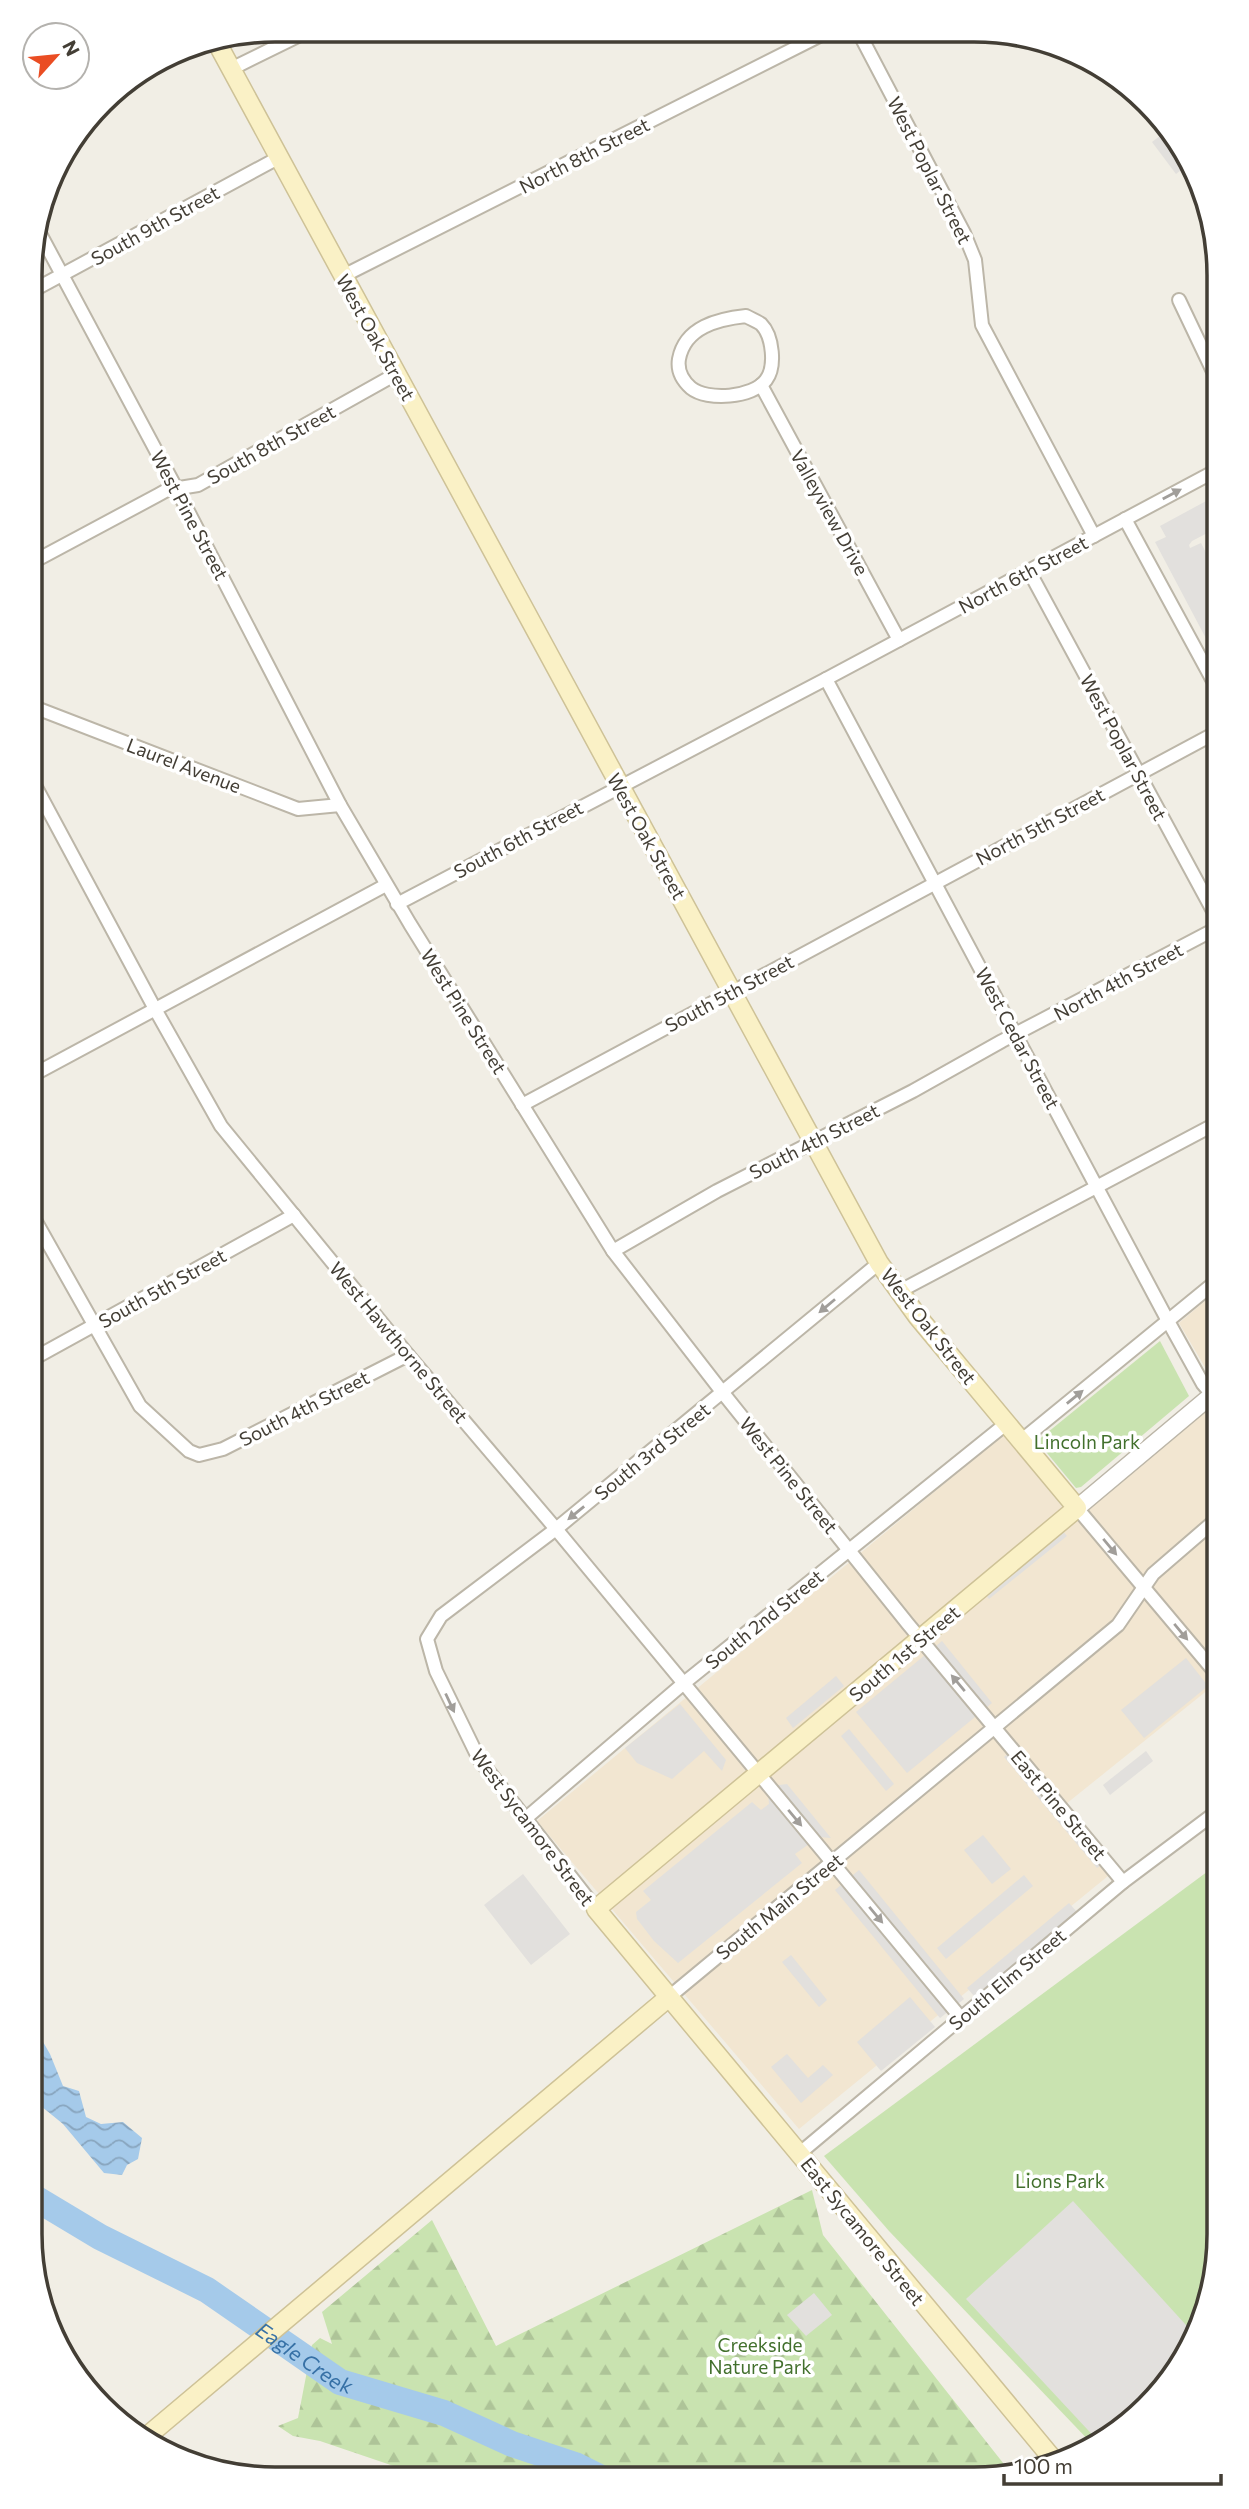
<svg xmlns="http://www.w3.org/2000/svg" width="1249" height="2509" font-family="Commissioner,sans-serif">
<style>
.commercial{fill:#f2e6d1}
.forest{fill:url(#forest-firs)}
.park{fill:#c9e3b0}
.parking{fill:#e2e0dd}
.water{fill:url(#water-waves)}
.lines{fill:none;stroke-linecap:round;stroke-linejoin:round}
.river{stroke:#a5caea;stroke-width:26}
.minor-casing{stroke:#bcb6a8;stroke-width:16}
.tertiary-casing{stroke:#bcb6a8;stroke-width:19}
.secondary-casing{stroke:#cec297;stroke-width:21}
.minor{stroke:#fff;stroke-width:12}
.tertiary{stroke:#fff;stroke-width:16}
.secondary{stroke:#faf1c6;stroke-width:18}
.oneway{fill:#a19e9a}
.labels{text-anchor:middle;dominant-baseline:central;stroke-width:7;stroke-linejoin:round;paint-order:stroke}
.street-label{font-size:19px;fill:#433e35;stroke:#fff}
.park-label{font-size:19px;fill:#42702d;stroke:#fff}
.water-label{font-size:21px;font-style:italic;fill:#3771a6;stroke:#fff}
.rim{fill:none;stroke:#433e35;stroke-width:3.5}
</style>
<defs>
<pattern id="forest-firs" width="22" height="20" patternUnits="userSpaceOnUse" patternTransform="scale(1.75)"><rect width="22" height="20" fill="#c9e3b0"/><path d="M5 1l3.5 6h-7zM16 11l3.5 6h-7z" fill="#aec498"/></pattern>
<pattern id="water-waves" width="16" height="10" patternUnits="userSpaceOnUse" patternTransform="scale(1.75)"><rect width="16" height="10" fill="#a5caea"/><path d="M0 5q4-4 8 0t8 0" fill="none" stroke="#88a5be"/></pattern>
</defs>
<rect width="100%" height="100%" fill="#f1eee5"/>
<path class="commercial" d="M 1219,1289 L 1219,1681 L 1056,1812 L 1108,1876 L 799,2129 L 537,1821 L 1003,1435 L 1072,1519 L 1219,1391 L 1179,1323 Z"/>
<path class="forest" d="M 812,2190 L 823,2235 L 1011,2473 L 974,2479 L 429,2478 L 320,2441 L 293,2436 L 278,2426 L 298,2418 L 312,2345 L 320,2338 L 332,2344 L 322,2312 L 432,2220 L 496,2346 Z"/>
<g class="park">
<path d="M 1160,1341 L 1189,1396 L 1081,1487 L 1076,1488 L 1037,1441 Z"/>
<path d="M 1219,1863 L 1219,2250 L 1201,2327 L 1168,2384 L 1111,2438 L 1094,2446 L 889,2231 L 824,2156 Z"/>
</g>
<g class="parking">
<path d="M 1164,133 L 1186,166 L 1176,174 L 1152,142 Z"/>
<path d="M 1219,494 L 1219,527 L 1192,541 L 1189,545 L 1190,548 L 1201,543 L 1219,578 L 1219,663 L 1155,542 L 1166,537 L 1160,526 Z"/>
<path d="M 1062,1530 L 1067,1536 L 989,1599 L 986,1595 Z"/>
<path d="M 942,1641 L 992,1703 L 907,1773 L 856,1712 Z"/>
<path d="M 1186,1658 L 1208,1686 L 1144,1738 L 1121,1710 Z"/>
<path d="M 836,1676 L 844,1686 L 793,1728 L 786,1718 Z"/>
<path d="M 680,1704 L 726,1760 L 722,1771 L 704,1751 L 672,1779 L 637,1763 L 625,1748 Z"/>
<path d="M 849,1729 L 894,1784 L 886,1791 L 841,1736 Z"/>
<path d="M 1146,1751 L 1153,1761 L 1110,1795 L 1103,1785 Z"/>
<path d="M 1009,1753 L 1101,1865 L 1097,1868 L 1004,1757 Z"/>
<path d="M 787,1784 L 831,1838 L 819,1837 L 795,1854 L 802,1863 L 678,1963 L 654,1941 L 637,1919 L 636,1912 L 651,1900 L 643,1891 L 752,1802 L 761,1810 L 769,1804 L 768,1793 L 779,1785 Z"/>
<path d="M 983,1835 L 1011,1869 L 992,1884 L 964,1850 Z"/>
<path d="M 859,1870 L 964,1999 L 940,2018 L 835,1890 Z"/>
<path d="M 523,1874 L 570,1934 L 531,1965 L 484,1905 Z"/>
<path d="M 1024,1875 L 1033,1886 L 946,1959 L 937,1948 Z"/>
<path d="M 1069,1903 L 1077,1912 L 975,1997 L 967,1988 Z"/>
<path d="M 791,1955 L 827,2000 L 819,2007 L 782,1962 Z"/>
<path d="M 910,1997 L 935,2027 L 881,2071 L 857,2042 Z"/>
<path d="M 787,2054 L 808,2078 L 823,2065 L 833,2075 L 801,2103 L 771,2067 Z"/>
<path d="M 1073,2201 L 1196,2336 L 1168,2384 L 1111,2438 L 1100,2443 L 966,2299 Z"/>
<path d="M 814,2293 L 832,2315 L 806,2336 L 787,2315 Z"/>
</g>
<path class="water" d="M 30,1972 L 38,1994 L 31,2021 L 50,2054 L 63,2086 L 79,2091 L 86,2117 L 101,2124 L 123,2122 L 142,2138 L 138,2159 L 127,2165 L 122,2175 L 104,2173 L 63,2124 L 30,2097 Z"/>
<g class="lines">
<path class="river" id="s1" d="M 30,2195 L 100,2237 L 207,2290 L 340,2382 L 444,2413 L 512,2444 L 575,2465 L 601,2478"/>
<defs>
<g id="minor">
<path d="M 859,33 L 964,233 L 975,260 L 982,325 L 1094,536"/>
<path d="M 231,69 L 310,30"/>
<path d="M 37,228 L 176,488 L 340,805 L 410,924 L 613,1251 L 723,1393 L 908,1624 L 1123,1882"/>
<path d="M 343,276 L 825,33"/>
<path d="M 32,291 L 278,158"/>
<path d="M 1179,300 L 1219,384"/>
<path d="M 746,316 C 751,319 757,321 761,324 C 773,336 776,367 766,380 C 753,398 707,401 691,388 C 682,380 677,371 679,359 C 685,327 718,319 746,316 Z"/>
<path d="M 761,385 L 899,640"/>
<path d="M 1125,519 L 1219,692"/>
<path d="M 31,563 L 158,495 L 167,490 L 198,485 L 396,374"/>
<path d="M 1029,571 L 1219,922"/>
<path d="M 826,679 L 1168,1321 L 1203,1384 L 1219,1403"/>
<path d="M 31,706 L 298,809 L 340,805"/>
<path d="M 31,778 L 155,1009 L 221,1126 L 408,1355 L 556,1529 L 961,2018"/>
<path d="M 397,904 L 826,679 L 1219,469"/>
<path d="M 31,1076 L 386,885"/>
<path d="M 522,1105 L 1219,731"/>
<path d="M 31,1213 L 140,1406 L 189,1451 L 199,1455 L 223,1449 L 408,1355"/>
<path d="M 613,1251 L 717,1191 L 913,1091 L 1002,1041 L 1219,927"/>
<path d="M 900,1291 L 1219,1122"/>
<path d="M 31,1360 L 294,1215"/>
<path d="M 1022,1440 L 1219,1279"/>
<path d="M 1077,1508 L 1219,1677"/>
<path d="M 525,1819 L 684,1683 L 1007,1423"/>
<path d="M 596,1909 L 479,1759 L 436,1671 L 427,1639 L 441,1616 L 556,1529 L 879,1263"/>
<path d="M 669,1997 L 1118,1625 L 1153,1574 L 1219,1517"/>
<path d="M 800,2153 L 1123,1882 L 1219,1810"/>
</g>
<path id="tertiary" d="M 1077,1508 L 1219,1389"/>
<g id="secondary">
<path d="M 216,41 C 435,450 658,856 879,1263 L 918,1317 L 1077,1508 L 596,1909 L 1057,2464"/>
<path d="M 145,2438 L 669,1997"/>
</g>
</defs>
<use href="#minor" class="minor-casing"/>
<use href="#tertiary" class="tertiary-casing"/>
<use href="#secondary" class="secondary-casing"/>
<use href="#minor" class="minor"/>
<use href="#tertiary" class="tertiary"/>
<use href="#secondary" class="secondary"/>
</g>
<defs><path id="oneway-solid" d="M-6-.8H1V-3.2L6.5 0L1 3.2V.8H-6Z" transform="scale(1.75)"/></defs>
<g class="oneway">
<use href="#oneway-solid" transform="translate(1172 494) rotate(-28)"/>
<use href="#oneway-solid" transform="translate(827 1306) rotate(140)"/>
<use href="#oneway-solid" transform="translate(1075 1397) rotate(-39)"/>
<use href="#oneway-solid" transform="translate(576 1513) rotate(141)"/>
<use href="#oneway-solid" transform="translate(1110 1547) rotate(50)"/>
<use href="#oneway-solid" transform="translate(1181 1632) rotate(50)"/>
<use href="#oneway-solid" transform="translate(958 1683) rotate(-130)"/>
<use href="#oneway-solid" transform="translate(450 1703) rotate(65)"/>
<use href="#oneway-solid" transform="translate(795 1818) rotate(50)"/>
<use href="#oneway-solid" transform="translate(876 1915) rotate(50)"/>
</g>
<g class="labels">
<g class="street-label">
<text transform="translate(584 155) rotate(-27)">North 8th Street</text>
<text transform="translate(930 170) rotate(63)">West Poplar Street</text>
<text transform="translate(155 225) rotate(-29)">South 9th Street</text>
<text transform="translate(376 337) rotate(61)">West Oak Street</text>
<text transform="translate(271 444) rotate(-29)">South 8th Street</text>
<text transform="translate(830 512) rotate(61)">Valleyview Drive</text>
<text transform="translate(190 515) rotate(62)">West Pine Street</text>
<text transform="translate(1023 574) rotate(-28)">North 6th Street</text>
<text transform="translate(1124 747) rotate(62)">West Poplar Street</text>
<text transform="translate(184 765) rotate(21)">Laurel Avenue</text>
<text transform="translate(1040 826) rotate(-28)">North 5th Street</text>
<text transform="translate(647 836) rotate(61)">West Oak Street</text>
<text transform="translate(518 839) rotate(-28)">South 6th Street</text>
<text transform="translate(1118 981) rotate(-28)">North 4th Street</text>
<text transform="translate(729 993) rotate(-28)">South 5th Street</text>
<text transform="translate(464 1011) rotate(58)">West Pine Street</text>
<text transform="translate(1018 1038) rotate(62)">West Cedar Street</text>
<text transform="translate(814 1141) rotate(-27)">South 4th Street</text>
<text transform="translate(162 1288) rotate(-29)">South 5th Street</text>
<text transform="translate(929 1326) rotate(52)">West Oak Street</text>
<text transform="translate(399 1342) rotate(50)">West Hawthorne Street</text>
<text transform="translate(304 1408) rotate(-27)">South 4th Street</text>
<text transform="translate(652 1451) rotate(-39)">South 3rd Street</text>
<text transform="translate(789 1475) rotate(51)">West Pine Street</text>
<text transform="translate(764 1619) rotate(-39)">South 2nd Street</text>
<text transform="translate(904 1653) rotate(-40)">South 1st Street</text>
<text transform="translate(1059 1805) rotate(50)">East Pine Street</text>
<text transform="translate(533 1827) rotate(53)">West Sycamore Street</text>
<text transform="translate(779 1906) rotate(-39)">South Main Street</text>
<text transform="translate(1007 1979) rotate(-40)">South Elm Street</text>
<text transform="translate(863 2231) rotate(51)">East Sycamore Street</text>
</g>
<g class="park-label">
<text x="1087" y="1441">Lincoln Park</text>
<text x="1060" y="2180">Lions Park</text>
<text x="760" y="2344">Creekside<tspan x="760" dy="22">Nature Park</tspan></text>
</g>
<g class="water-label">
<text stroke="none"><textPath href="#s1" startOffset="320">Eagle Creek</textPath></text>
</g>
</g>
<path d="M0 0H1249V2509H0ZM275 42H974A233 233 0 0 1 1207 275V2234A233 233 0 0 1 974 2467H275A233 233 0 0 1 42 2234V275A233 233 0 0 1 275 42Z" fill="#fff" fill-rule="evenodd"/>
<path class="rim" d="M275 42H974A233 233 0 0 1 1207 275V2234A233 233 0 0 1 974 2467H275A233 233 0 0 1 42 2234V275A233 233 0 0 1 275 42Z"/>
<g transform="translate(56 56) rotate(63)"><circle r="33" fill="#ffffff" stroke="#b4b2ae" stroke-width="2"/>
<path d="M0-5L12 26L0 18L-12 26Z" fill="#ea4d23"/>
<text y="-10" font-size="19" font-weight="bold" text-anchor="middle" fill="#433e35">N</text>
</g>
<path d="M1004 2474v10h217v-10" fill="none" stroke="#433e35" stroke-width="3.5"/>
<text x="1014" y="2474" font-size="21" fill="#433e35" stroke="#ffffff" stroke-width="5" paint-order="stroke">100 m</text>
</svg>
